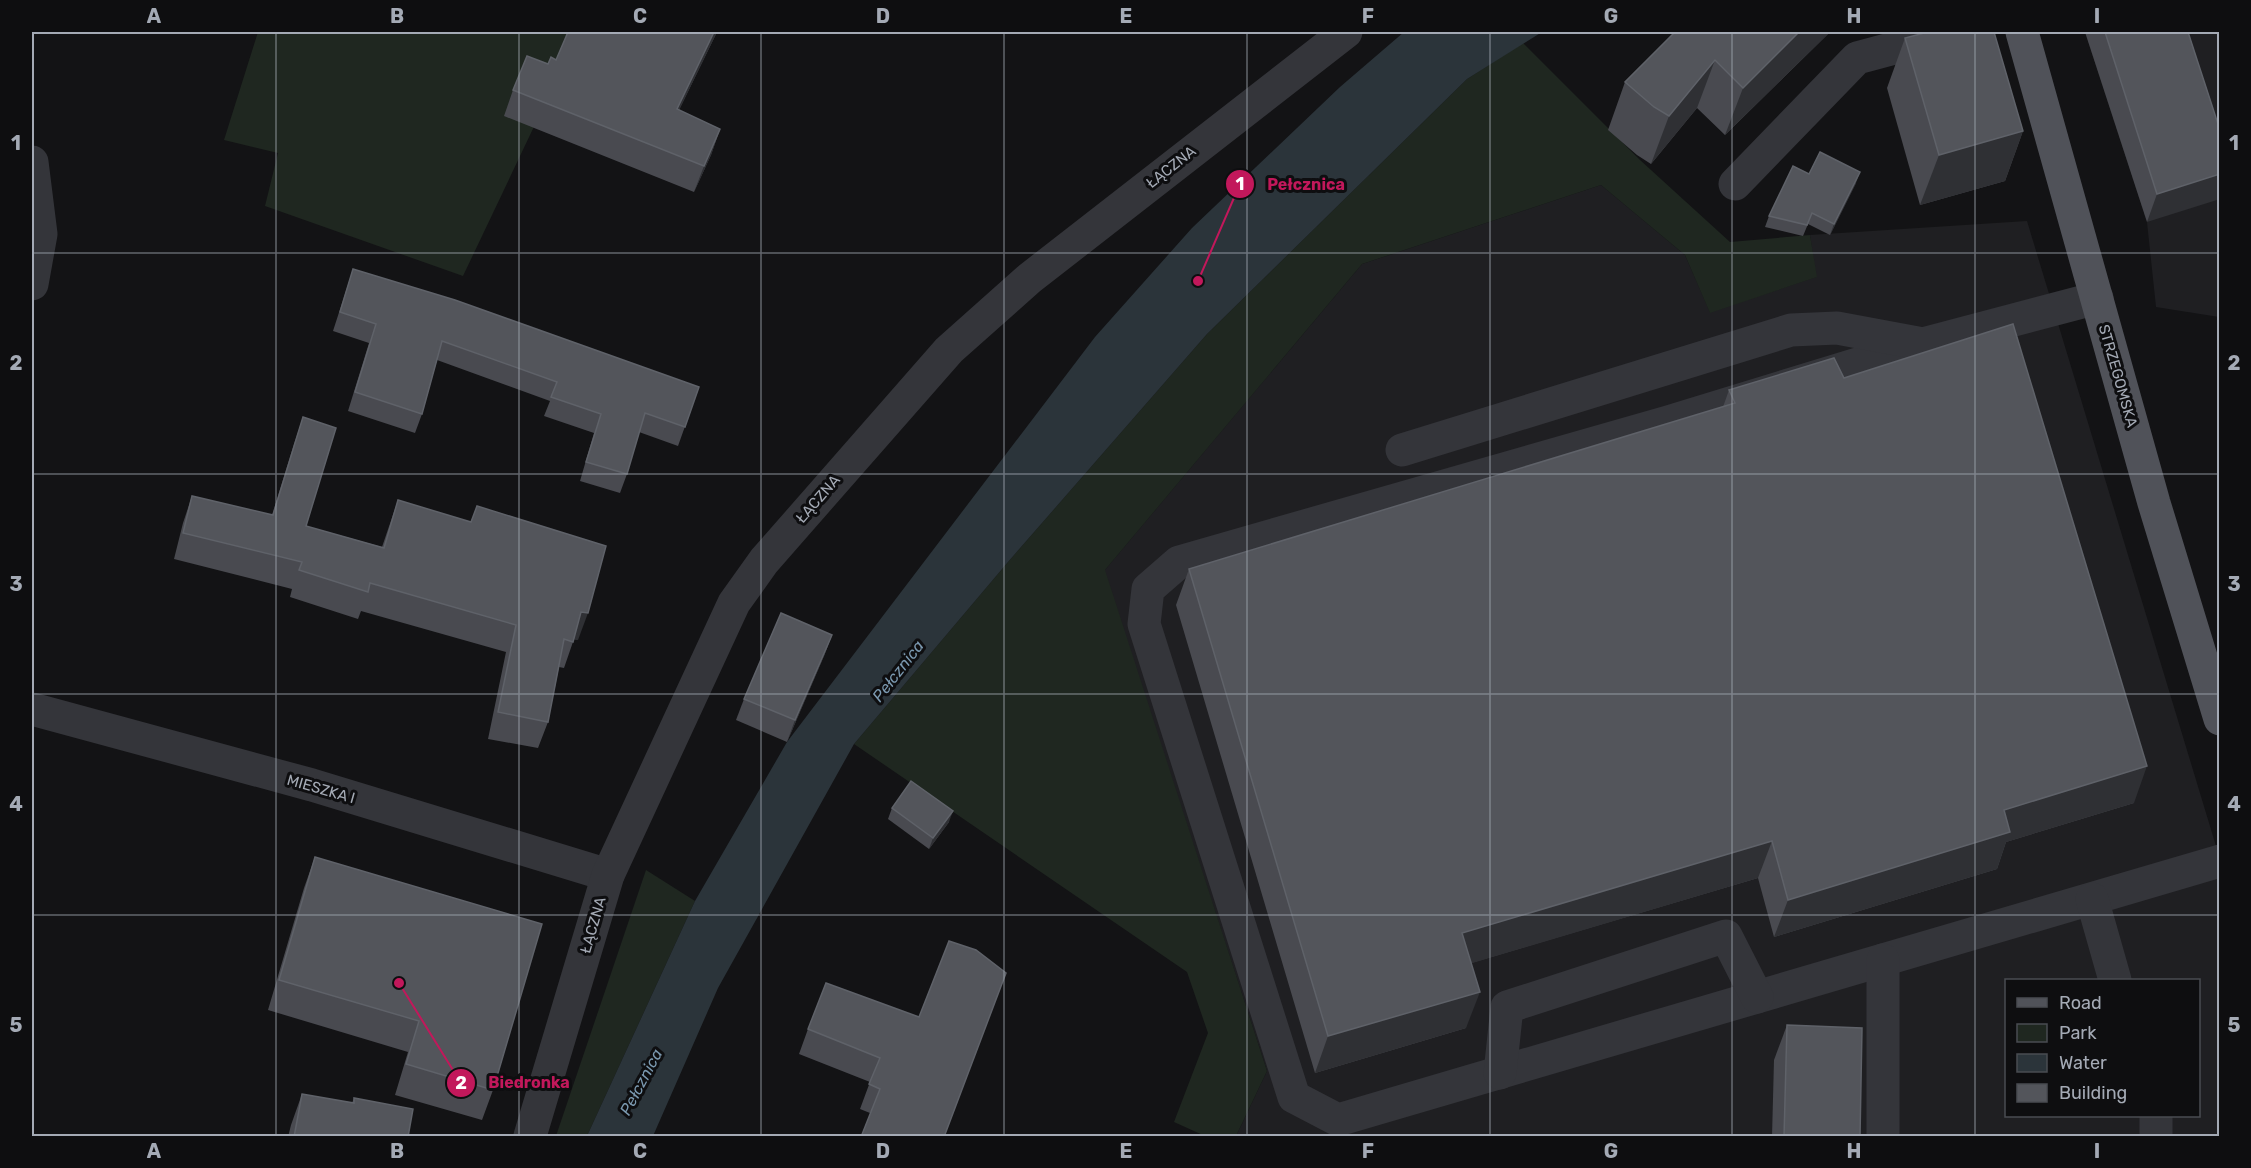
<svg xmlns="http://www.w3.org/2000/svg" width="2251" height="1168" font-family="Rubik,sans-serif">
<style>
.built{fill:#1f1f22;fill-rule:evenodd}
.green{fill:#1f2720}
.water{fill:#2b343a}
.lines{fill:none;stroke-linecap:round;stroke-linejoin:round}
.minor{stroke:#34353a;stroke-width:33}
.major{stroke:#505259;stroke-width:33}
.wall{fill:#494a50}
.shaded-wall{fill:#2f3034}
.building{fill:#53555b;stroke:#5f6269;stroke-width:1.5}
.grid{fill:none;stroke:#a4aab5;stroke-width:1.5;stroke-opacity:0.55}
.labels{text-anchor:middle;dominant-baseline:central;stroke-width:6;stroke-linejoin:round;paint-order:stroke}
.street-label{font-size:15px;fill:#a4aab5;stroke:#0e0e10}
.water-label{font-size:16px;font-style:italic;fill:#7b99b0;stroke:#0e0e10}
.leader{fill:none;stroke:#c2185b;stroke-width:2}
.callout-dot{fill:#c2185b;stroke:#0e0e10;stroke-width:2}
.mark-label{font-size:18px;text-anchor:middle;font-weight:bold;fill:#fff}
.callout-label{font-size:16px;text-anchor:middle;font-weight:bold;fill:#c2185b;stroke:#0e0e10;stroke-width:6;stroke-linejoin:round;paint-order:stroke}
.neatline{fill:none;stroke:#a4aab5;stroke-width:2}
.grid-label{font-size:20px;text-anchor:middle;font-weight:bold;fill:#a4aab5}
</style>
<rect width="100%" height="100%" fill="#131315"/>
<g class="built">
<path d="M 2085,32 L 2219,32 L 2219,317 L 2156,307 L 2147,222 Z"/>
<path d="M 1601,185 L 1685,255 L 1710,312 L 1816,277 L 1810,235 L 2027,221 L 2219,856 L 2219,1136 L 1236,1136 L 1267,1071 L 1104,571 L 1362,264 ZM 2006,980 L 2198,980 L 2198,1116 L 2006,1116 Z"/>
</g>
<g class="green">
<path d="M 258,32 L 579,32 L 463,276 L 265,206 L 278,153 L 224,140 Z"/>
<path d="M 1523,43 L 1640,160 L 1730,242 L 1810,235 L 1817,277 L 1710,313 L 1685,255 L 1601,185 L 1362,264 L 1105,570 L 1267,1071 L 1236,1136 L 1205,1136 L 1174,1122 L 1208,1033 L 1187,972 L 854,744 L 1008,562 L 1207,334 L 1467,79 Z"/>
<path d="M 646,870 L 695,901 L 587,1136 L 556,1136 Z"/>
</g>
<path class="water" d="M 1404,32 L 1542,32 L 1467,79 L 1207,334 L 1008,562 L 854,744 L 718,988 L 653,1136 L 587,1136 L 695,901 L 787,742 L 1095,337 L 1192,228 L 1340,87 Z"/>
<g class="lines">
<g class="minor">
<path d="M 32,162 L 41,234 L 32,284"/>
<path d="M 1735,184 L 1857,58 L 1954,32"/>
<path d="M 1923,344 L 1668,422 L 1179,562 L 1148,589 L 1144,624 L 1294,1097 L 1338,1120 L 2220,861"/>
<path d="M 1402,450 L 1791,330 L 1837,328 L 1923,344 L 2097,298"/>
<path d="M 32,709 L 312,785 L 608,875"/>
<path d="M 2092,899 L 2115,980"/>
<path d="M 1500,1073 L 1507,1007 L 1726,936 L 1757,997"/>
<path d="M 2156,1116 L 2156,1136"/>
<path d="M 530,1136 L 608,875 L 734,603 L 764,561 L 949,350 L 1030,278 L 1346,32"/>
<path d="M 1883,1136 L 1883,960"/>
</g>
<path class="major" d="M 2022,32 L 2154,503 L 2220,719"/>
</g>
<g class="wall">
<path d="M 568,32 L 717,32 L 679,110 L 720,129 L 711,155 L 694,192 L 504,116 L 513,90 L 548,64 L 556,60 Z"/>
<path d="M 1675,32 L 1830,32 L 1725,135 L 1697,108 L 1651,164 L 1637,155 L 1608,130 L 1625,82 Z"/>
<path d="M 2085,32 L 2188,32 L 2220,130 L 2147,222 Z"/>
<path d="M 1905,38 L 2023,131 L 2005,181 L 1920,205 L 1887,88 Z"/>
<path d="M 1809,174 L 1856,183 L 1830,235 L 1808,224 L 1803,236 L 1765,227 L 1769,216 Z"/>
<path d="M 353,269 L 699,387 L 678,446 L 639,432 L 627,474 L 620,493 L 580,481 L 594,433 L 544,416 L 550,401 L 437,360 L 422,414 L 415,433 L 348,411 L 369,343 L 333,331 Z"/>
<path d="M 1844,378 L 2134,803 L 2006,842 L 1997,869 L 1774,937 L 1758,878 L 1471,963 L 1466,1028 L 1315,1073 L 1176,605 L 1189,569 L 1723,407 L 1729,390 Z"/>
<path d="M 303,417 L 306,526 L 382,547 L 398,500 L 578,640 L 574,639 L 564,668 L 559,667 L 548,722 L 538,748 L 488,739 L 506,652 L 361,611 L 358,619 L 290,597 L 292,589 L 174,559 L 183,523 L 192,496 L 272,515 L 294,444 Z"/>
<path d="M 832,635 L 824,656 L 787,742 L 736,720 L 744,699 Z"/>
<path d="M 892,808 L 949,822 L 929,849 L 888,819 Z"/>
<path d="M 315,857 L 493,1090 L 482,1120 L 395,1095 L 408,1052 L 268,1010 L 304,888 Z"/>
<path d="M 976,950 L 870,1113 L 860,1109 L 870,1082 L 799,1054 L 808,1029 L 919,1017 Z"/>
<path d="M 1787,1025 L 1860,1137 L 1772,1137 L 1774,1060 Z"/>
<path d="M 302,1094 L 352,1103 L 354,1098 L 408,1137 L 288,1137 L 291,1125 Z"/>
</g>
<g class="shaded-wall">
<path d="M 714,32 L 717,32 L 667,135 L 677,109 Z"/>
<path d="M 1799,32 L 1830,32 L 1725,135 L 1743,88 Z"/>
<path d="M 1715,60 L 1697,108 L 1651,164 L 1669,116 Z"/>
<path d="M 720,129 L 711,155 L 694,192 L 704,166 Z"/>
<path d="M 2023,131 L 2005,181 L 1920,205 L 1939,155 Z"/>
<path d="M 1860,172 L 1856,183 L 1830,235 L 1834,224 Z"/>
<path d="M 2220,174 L 2220,199 L 2147,222 L 2157,194 Z"/>
<path d="M 581,612 L 588,613 L 578,640 L 571,639 Z"/>
<path d="M 832,635 L 824,656 L 787,742 L 795,720 Z"/>
<path d="M 2147,766 L 2134,803 L 2006,842 L 1997,869 L 1774,937 L 1788,900 L 2004,810 Z"/>
<path d="M 953,811 L 949,822 L 929,849 L 933,838 Z"/>
<path d="M 1772,841 L 1758,878 L 1449,970 L 1462,933 Z"/>
<path d="M 1480,992 L 1466,1028 L 1315,1073 L 1328,1036 Z"/>
</g>
<g class="building">
<path d="M 568,32 L 714,32 L 677,109 L 720,129 L 704,166 L 513,90 L 527,56 L 548,64 L 551,57 L 556,60 Z"/>
<path d="M 1675,32 L 1799,32 L 1743,88 L 1715,60 L 1669,116 L 1654,107 L 1625,82 Z"/>
<path d="M 1928,32 L 1994,32 L 2023,131 L 1939,155 L 1905,38 Z"/>
<path d="M 2105,32 L 2188,32 L 2220,130 L 2220,174 L 2157,194 Z"/>
<path d="M 1820,152 L 1860,172 L 1834,224 L 1812,213 L 1807,225 L 1769,216 L 1793,166 L 1809,174 Z"/>
<path d="M 353,269 L 455,300 L 699,387 L 685,427 L 645,413 L 627,474 L 586,462 L 601,414 L 551,397 L 557,382 L 442,341 L 422,414 L 355,392 L 376,324 L 340,312 Z"/>
<path d="M 2013,324 L 2147,766 L 2004,810 L 2010,832 L 1788,900 L 1772,841 L 1462,933 L 1480,992 L 1328,1036 L 1189,569 L 1735,403 L 1729,390 L 1834,358 L 1844,378 Z"/>
<path d="M 303,417 L 336,428 L 306,526 L 384,548 L 398,500 L 471,522 L 477,506 L 606,546 L 588,613 L 581,612 L 573,642 L 564,639 L 548,722 L 498,712 L 516,625 L 370,583 L 368,592 L 299,570 L 302,562 L 183,533 L 192,496 L 273,515 Z"/>
<path d="M 781,613 L 832,635 L 795,720 L 744,699 Z"/>
<path d="M 911,781 L 953,811 L 933,838 L 892,808 Z"/>
<path d="M 315,857 L 542,924 L 493,1090 L 406,1064 L 419,1021 L 279,980 Z"/>
<path d="M 949,941 L 976,950 L 1006,973 L 944,1137 L 861,1137 L 880,1089 L 869,1084 L 880,1058 L 808,1029 L 826,983 L 919,1017 Z"/>
<path d="M 1787,1025 L 1862,1028 L 1860,1137 L 1784,1137 Z"/>
<path d="M 302,1094 L 354,1103 L 354,1098 L 413,1109 L 408,1137 L 294,1137 Z"/>
</g>
<path class="grid" d="M 276,32 L 276,1136M 519,32 L 519,1136M 761,32 L 761,1136M 1004,32 L 1004,1136M 1247,32 L 1247,1136M 1490,32 L 1490,1136M 1732,32 L 1732,1136M 1975,32 L 1975,1136M 32,253 L 2220,253M 32,474 L 2220,474M 32,694 L 2220,694M 32,915 L 2220,915"/>
<g class="labels">
<g class="street-label">
<text transform="translate(1171 167) rotate(-38)">ŁĄCZNA</text>
<text transform="translate(2118 376) rotate(74)">STRZEGOMSKA</text>
<text transform="translate(818 499) rotate(-49)">ŁĄCZNA</text>
<text transform="translate(321 789) rotate(16)">MIESZKA I</text>
<text transform="translate(593 925) rotate(-74)">ŁĄCZNA</text>
</g>
<g class="water-label">
<text transform="translate(898 671) rotate(-52)">Pełcznica</text>
<text transform="translate(641 1082) rotate(-62)">Pełcznica</text>
</g>
</g>
<path class="leader" d="M1198 281L1240 184M399 983L461 1083"/>
<g class="callout-dot">
<circle cx="1198" cy="281" r="6"/>
<circle cx="399" cy="983" r="6"/>
<circle cx="1240" cy="184" r="15"/>
<circle cx="461" cy="1083" r="15"/>
</g>
<g class="mark-label">
<text x="1240" y="190">1</text>
<text x="461" y="1089">2</text>
</g>
<g class="callout-label">
<text x="1306" y="190">Pełcznica</text>
<text x="529" y="1088">Biedronka</text>
</g>
<rect width="2251" height="1168" fill="none" stroke="#0e0e10" stroke-width="66"/>
<rect x="2005" y="979" width="195" height="138" fill="#0e0e10" stroke="#4a4c52" stroke-width="1.5"/>
<rect x="2017" y="998" width="30" height="9" fill="#505259" stroke="#4a4c52" stroke-width="1.5"/>
<text x="2059" y="1009" font-size="18" fill="#a4aab5">Road</text>
<rect x="2017" y="1024" width="30" height="18" fill="#1f2720" stroke="#4a4c52" stroke-width="1.5"/>
<text x="2059" y="1039" font-size="18" fill="#a4aab5">Park</text>
<rect x="2017" y="1054" width="30" height="18" fill="#2b343a" stroke="#4a4c52" stroke-width="1.5"/>
<text x="2059" y="1069" font-size="18" fill="#a4aab5">Water</text>
<rect x="2017" y="1084" width="30" height="18" fill="#53555b" stroke="#4a4c52" stroke-width="1.5"/>
<text x="2059" y="1099" font-size="18" fill="#a4aab5">Building</text>
<rect x="33" y="33" width="2185" height="1102" class="neatline"/>
<g class="grid-label">
<text x="154" y="23">A</text>
<text x="397" y="23">B</text>
<text x="640" y="23">C</text>
<text x="883" y="23">D</text>
<text x="1126" y="23">E</text>
<text x="1368" y="23">F</text>
<text x="1611" y="23">G</text>
<text x="1854" y="23">H</text>
<text x="2097" y="23">I</text>
<text x="16" y="150">1</text>
<text x="2234" y="150">1</text>
<text x="16" y="370">2</text>
<text x="2234" y="370">2</text>
<text x="16" y="591">3</text>
<text x="2234" y="591">3</text>
<text x="16" y="811">4</text>
<text x="2234" y="811">4</text>
<text x="16" y="1032">5</text>
<text x="2234" y="1032">5</text>
<text x="154" y="1158">A</text>
<text x="397" y="1158">B</text>
<text x="640" y="1158">C</text>
<text x="883" y="1158">D</text>
<text x="1126" y="1158">E</text>
<text x="1368" y="1158">F</text>
<text x="1611" y="1158">G</text>
<text x="1854" y="1158">H</text>
<text x="2097" y="1158">I</text>
</g>
</svg>
